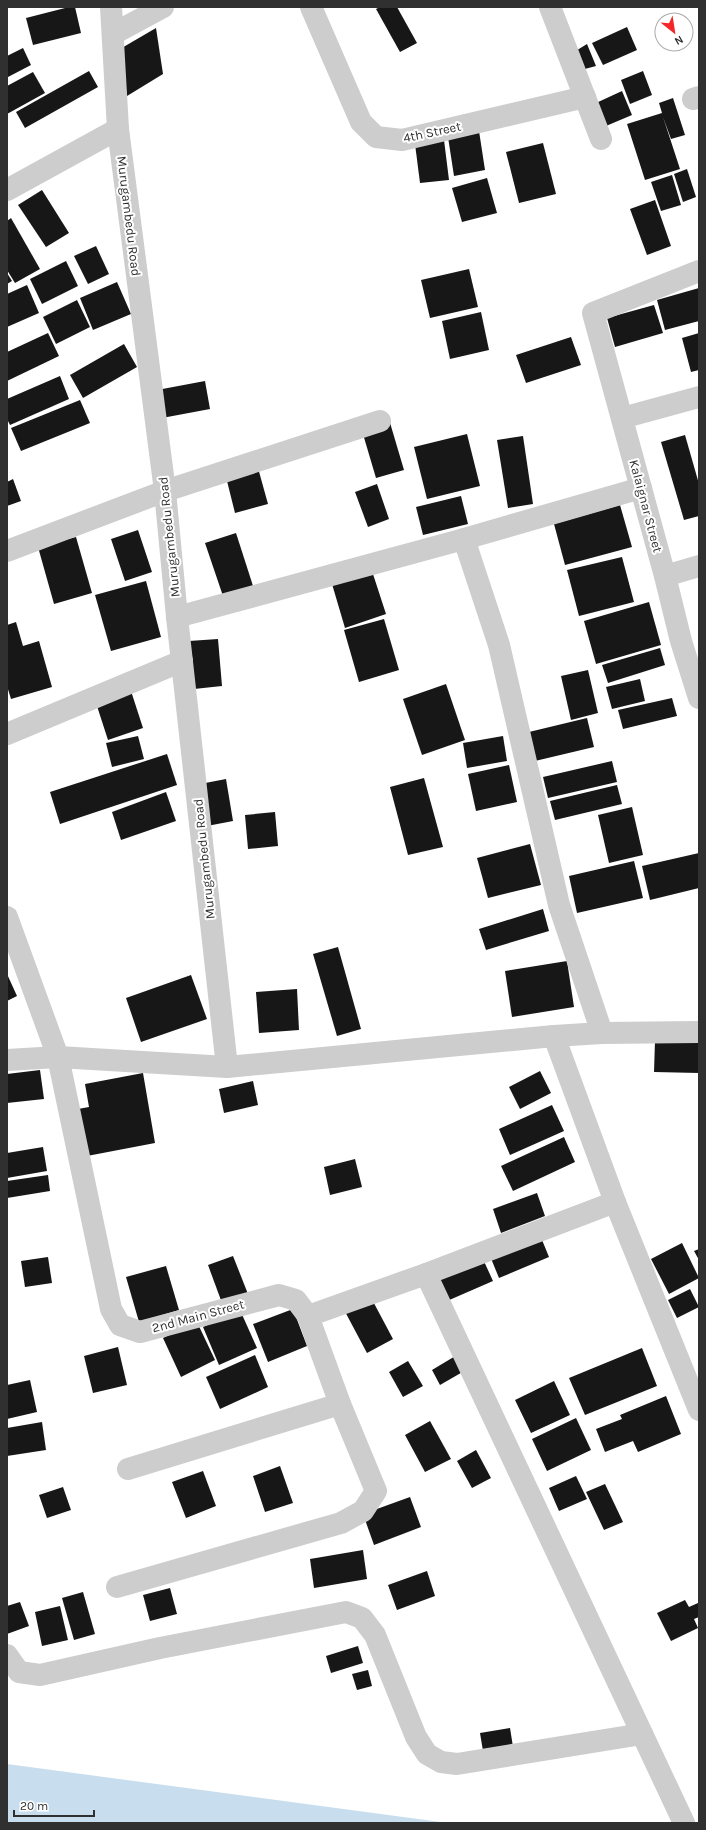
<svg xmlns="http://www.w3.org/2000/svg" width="706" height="1830" font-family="Karla,sans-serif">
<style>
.water{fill:#c8deef}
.building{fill:#171717}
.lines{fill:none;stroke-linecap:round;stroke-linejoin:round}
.minor{stroke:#cdcdcd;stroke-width:22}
.labels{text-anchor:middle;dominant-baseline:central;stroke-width:4;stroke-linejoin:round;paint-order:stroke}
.street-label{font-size:13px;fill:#303030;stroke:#fff}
</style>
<rect width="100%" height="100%" fill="#fff"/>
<path class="water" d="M 7,1764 L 448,1823 L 7,1823 Z"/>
<g class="building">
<path d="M 69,7 L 75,7 L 81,33 L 33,45 L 26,18 Z"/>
<path d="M 380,7 L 397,7 L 417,43 L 400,52 L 376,9 Z"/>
<path d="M 627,27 L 637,50 L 603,65 L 592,43 Z"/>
<path d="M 156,28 L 163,74 L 127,96 L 120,49 Z"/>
<path d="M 587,44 L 596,66 L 581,70 L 574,52 Z"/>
<path d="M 23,48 L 31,65 L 8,77 L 7,56 Z"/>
<path d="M 89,71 L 98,87 L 25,128 L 16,112 Z"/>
<path d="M 643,71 L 652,95 L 630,104 L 621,80 Z"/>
<path d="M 33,72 L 45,93 L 7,114 L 7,86 Z"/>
<path d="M 622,91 L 632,115 L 606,126 L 596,103 Z"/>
<path d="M 673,98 L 685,135 L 671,139 L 663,117 L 680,169 L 645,180 L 627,124 L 662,113 L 659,103 Z"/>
<path d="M 479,131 L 485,170 L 454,176 L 448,137 Z"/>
<path d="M 444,140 L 449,180 L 420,183 L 415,144 Z"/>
<path d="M 543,143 L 556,194 L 519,203 L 506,152 Z"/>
<path d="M 687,169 L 696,197 L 683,202 L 674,174 Z"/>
<path d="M 672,175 L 681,205 L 661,211 L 651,182 Z"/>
<path d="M 487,178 L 497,213 L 462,222 L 452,188 Z"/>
<path d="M 42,190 L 69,233 L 46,247 L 18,205 Z"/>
<path d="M 655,200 L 671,246 L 647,255 L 630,209 Z"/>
<path d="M 11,218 L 40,269 L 15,283 L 7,270 L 7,221 Z"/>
<path d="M 96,246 L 109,274 L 88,284 L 74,256 Z"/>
<path d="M 66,261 L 78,286 L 42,304 L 30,279 Z"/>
<path d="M 469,269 L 478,307 L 430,318 L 421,280 Z"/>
<path d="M 7,273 L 12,281 L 7,284 Z"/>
<path d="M 117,282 L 131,314 L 93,330 L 80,298 Z"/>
<path d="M 27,285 L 39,313 L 7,327 L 7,294 Z"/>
<path d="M 699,288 L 699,321 L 665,330 L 657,300 Z"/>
<path d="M 77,300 L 90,327 L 56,344 L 43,317 Z"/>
<path d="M 654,305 L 663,333 L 615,347 L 607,318 Z"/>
<path d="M 481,312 L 489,350 L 450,359 L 442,321 Z"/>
<path d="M 48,333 L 59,356 L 7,381 L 7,352 Z"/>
<path d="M 699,333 L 699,370 L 691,372 L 682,338 Z"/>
<path d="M 571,337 L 581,365 L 526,383 L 516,355 Z"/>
<path d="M 124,344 L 137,367 L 83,398 L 70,375 Z"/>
<path d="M 60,376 L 69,399 L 10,425 L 7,419 L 7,399 Z"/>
<path d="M 205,381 L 210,409 L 162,418 L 157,390 Z"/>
<path d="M 80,400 L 90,423 L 21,451 L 11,428 Z"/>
<path d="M 388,416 L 404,470 L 376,478 L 360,424 Z"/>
<path d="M 467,434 L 480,486 L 427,499 L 414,447 Z"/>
<path d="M 685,435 L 699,484 L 699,516 L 684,520 L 661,442 Z"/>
<path d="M 523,436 L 533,504 L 508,508 L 497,440 Z"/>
<path d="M 258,468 L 268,504 L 235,513 L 226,477 Z"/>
<path d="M 13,479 L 21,501 L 7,506 L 7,482 Z"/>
<path d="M 377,484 L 389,519 L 368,527 L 355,492 Z"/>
<path d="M 461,496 L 468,524 L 423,535 L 416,507 Z"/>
<path d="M 620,505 L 632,547 L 565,565 L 554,524 Z"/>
<path d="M 138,530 L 152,572 L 125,581 L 111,539 Z"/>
<path d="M 236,533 L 254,589 L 224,599 L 205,543 Z"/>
<path d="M 76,537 L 92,593 L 54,604 L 38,547 Z"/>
<path d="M 622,557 L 634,602 L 579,616 L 567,570 Z"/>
<path d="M 372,571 L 386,614 L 345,628 L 332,584 Z"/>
<path d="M 146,581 L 161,637 L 111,651 L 95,595 Z"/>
<path d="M 649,602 L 661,645 L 596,664 L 584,621 Z"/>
<path d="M 384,619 L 399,670 L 359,682 L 344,630 Z"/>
<path d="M 16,622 L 23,646 L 39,641 L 52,687 L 11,699 L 7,686 L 7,625 Z"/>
<path d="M 218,639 L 222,686 L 194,689 L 189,641 Z"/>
<path d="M 660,648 L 665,665 L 608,683 L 602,665 Z"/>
<path d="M 588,670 L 598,713 L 571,720 L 561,676 Z"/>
<path d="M 640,679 L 645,701 L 612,709 L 606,687 Z"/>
<path d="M 446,684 L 465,740 L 422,755 L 403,699 Z"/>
<path d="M 131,691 L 143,728 L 108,740 L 96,703 Z"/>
<path d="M 672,698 L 677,716 L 623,729 L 618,710 Z"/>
<path d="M 587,718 L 594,747 L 535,761 L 529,732 Z"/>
<path d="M 138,736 L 144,759 L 112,767 L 106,743 Z"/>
<path d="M 503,736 L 507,761 L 467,768 L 463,743 Z"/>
<path d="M 167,754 L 177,785 L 60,824 L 50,792 Z"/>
<path d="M 612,761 L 617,782 L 548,798 L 543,777 Z"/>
<path d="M 509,765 L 517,802 L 476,811 L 468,774 Z"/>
<path d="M 424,778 L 443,847 L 408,855 L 390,787 Z"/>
<path d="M 226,779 L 233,821 L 207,826 L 200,784 Z"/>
<path d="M 617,785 L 622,804 L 555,820 L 550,801 Z"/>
<path d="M 166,792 L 176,821 L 121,840 L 112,812 Z"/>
<path d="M 632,807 L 643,855 L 609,863 L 598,815 Z"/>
<path d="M 275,812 L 278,846 L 248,849 L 245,815 Z"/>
<path d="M 530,844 L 541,885 L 488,898 L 477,858 Z"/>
<path d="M 699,853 L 699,888 L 650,900 L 642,866 Z"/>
<path d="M 634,861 L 643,898 L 577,913 L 569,876 Z"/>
<path d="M 543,909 L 549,931 L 486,950 L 479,929 Z"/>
<path d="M 338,947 L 361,1029 L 337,1036 L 313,954 Z"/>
<path d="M 567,961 L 574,1007 L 512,1017 L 505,971 Z"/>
<path d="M 7,974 L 17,996 L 7,1001 Z"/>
<path d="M 191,975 L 207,1019 L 141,1042 L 126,998 Z"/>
<path d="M 297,989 L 299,1030 L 259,1033 L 256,992 Z"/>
<path d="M 655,1040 L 699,1041 L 699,1073 L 654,1072 Z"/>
<path d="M 40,1070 L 44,1099 L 7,1103 L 7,1074 Z"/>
<path d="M 540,1071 L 551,1093 L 520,1109 L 509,1087 Z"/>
<path d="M 143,1073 L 155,1143 L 87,1156 L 78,1109 L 89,1107 L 85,1084 Z"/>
<path d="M 253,1081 L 258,1105 L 224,1113 L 219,1089 Z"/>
<path d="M 552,1105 L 564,1131 L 510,1155 L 499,1129 Z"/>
<path d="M 564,1137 L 575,1162 L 513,1191 L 501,1166 Z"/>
<path d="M 43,1147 L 47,1171 L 7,1178 L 7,1153 Z"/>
<path d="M 355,1159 L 362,1187 L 330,1195 L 324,1167 Z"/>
<path d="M 48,1175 L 50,1191 L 7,1198 L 7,1181 Z"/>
<path d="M 537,1193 L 545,1216 L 501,1233 L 493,1209 Z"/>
<path d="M 540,1235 L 549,1257 L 499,1278 L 490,1256 Z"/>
<path d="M 682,1243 L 699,1278 L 669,1294 L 651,1259 Z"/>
<path d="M 699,1249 L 699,1260 L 694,1251 Z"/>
<path d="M 233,1256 L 248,1294 L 222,1303 L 208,1265 Z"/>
<path d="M 48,1257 L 52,1283 L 25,1287 L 21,1261 Z"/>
<path d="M 482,1257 L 493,1281 L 447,1301 L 437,1276 Z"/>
<path d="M 166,1266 L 179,1310 L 139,1322 L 126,1277 Z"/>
<path d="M 690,1289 L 699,1307 L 677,1318 L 668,1300 Z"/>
<path d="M 368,1292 L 393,1339 L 367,1353 L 342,1306 Z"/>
<path d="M 293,1309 L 307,1346 L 268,1362 L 253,1324 Z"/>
<path d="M 240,1310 L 257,1348 L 219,1365 L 203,1327 Z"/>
<path d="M 197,1322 L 215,1360 L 181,1377 L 163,1338 Z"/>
<path d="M 118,1347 L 127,1385 L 93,1393 L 84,1356 Z"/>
<path d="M 642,1348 L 657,1386 L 585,1415 L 569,1378 Z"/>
<path d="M 255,1355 L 268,1387 L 220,1409 L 206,1377 Z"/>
<path d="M 457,1355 L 466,1370 L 440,1385 L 432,1370 Z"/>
<path d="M 408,1361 L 423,1386 L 403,1397 L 389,1372 Z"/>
<path d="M 30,1380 L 37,1412 L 7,1419 L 7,1385 Z"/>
<path d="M 554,1381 L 570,1415 L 531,1433 L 515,1400 Z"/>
<path d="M 666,1396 L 681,1434 L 638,1452 L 633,1441 L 605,1452 L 596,1429 L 622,1419 L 620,1415 Z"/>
<path d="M 576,1418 L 591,1450 L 547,1471 L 532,1439 Z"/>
<path d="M 430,1421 L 451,1459 L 425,1472 L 405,1435 Z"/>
<path d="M 42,1422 L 46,1450 L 7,1456 L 7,1428 Z"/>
<path d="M 476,1450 L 491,1478 L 472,1488 L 457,1461 Z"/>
<path d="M 280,1466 L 293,1503 L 265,1512 L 253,1476 Z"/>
<path d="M 203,1471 L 216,1506 L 186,1518 L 172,1482 Z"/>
<path d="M 576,1476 L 587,1499 L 559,1511 L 549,1488 Z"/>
<path d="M 605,1484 L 623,1522 L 604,1530 L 586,1492 Z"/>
<path d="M 63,1487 L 71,1510 L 47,1518 L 39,1495 Z"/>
<path d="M 410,1497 L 421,1527 L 374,1545 L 363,1514 Z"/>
<path d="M 363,1550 L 367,1579 L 314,1588 L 310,1559 Z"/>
<path d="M 427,1571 L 435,1596 L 397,1610 L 388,1585 Z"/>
<path d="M 170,1588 L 177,1614 L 150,1621 L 143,1595 Z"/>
<path d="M 83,1592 L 95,1634 L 74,1640 L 62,1598 Z"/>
<path d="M 685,1600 L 689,1607 L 698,1603 L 699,1605 L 699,1617 L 694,1619 L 698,1628 L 671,1641 L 657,1613 Z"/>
<path d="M 20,1602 L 29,1626 L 7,1634 L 7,1606 Z"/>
<path d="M 60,1606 L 68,1640 L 42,1646 L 35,1612 Z"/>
<path d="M 358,1646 L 363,1663 L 331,1673 L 326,1656 Z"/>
<path d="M 368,1670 L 372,1686 L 357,1690 L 352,1674 Z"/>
<path d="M 510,1728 L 514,1753 L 484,1757 L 480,1733 Z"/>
</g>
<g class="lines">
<g class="minor">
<path d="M 111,7 L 118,129 L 165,491 L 177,617 L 227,1067"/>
<path d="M 311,7 L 361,122 L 376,137 L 402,140 L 585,97"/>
<path d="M 550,7 L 601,139"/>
<path d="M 113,34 L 163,7"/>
<path d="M 693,99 L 699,97"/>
<path d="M 7,190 L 118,129"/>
<path d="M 699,271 L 593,313 L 665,576 L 681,641 L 699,698"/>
<path d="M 622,418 L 699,397"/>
<path d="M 464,539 L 641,488"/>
<path d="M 7,551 L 165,491 L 380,421"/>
<path d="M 665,576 L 699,566"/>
<path d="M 177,617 L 464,539 L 499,645 L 559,905 L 602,1033"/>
<path d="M 7,734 L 182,661"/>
<path d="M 7,917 L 58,1057 L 111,1309 L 120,1325 L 140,1332 L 279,1295 L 296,1300 L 308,1316 L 340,1404 L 376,1491 L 363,1511 L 341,1523 L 117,1587"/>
<path d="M 554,1036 L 615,1202 L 699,1410"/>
<path d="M 7,1060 L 58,1057 L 227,1067 L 554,1036 L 602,1033 L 699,1032"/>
<path d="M 615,1202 L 426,1274 L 684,1823"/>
<path d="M 308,1316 L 426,1274"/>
<path d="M 128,1469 L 340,1404"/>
<path d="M 7,1655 L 19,1672 L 40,1675 L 160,1648 L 346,1612 L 362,1618 L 375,1635 L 416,1737 L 427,1754 L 441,1762 L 457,1764 L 642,1734"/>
</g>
</g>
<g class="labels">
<g class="street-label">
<text transform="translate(432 132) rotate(-12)">4th Street</text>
<text transform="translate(129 216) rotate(83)">Murugambedu Road</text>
<text transform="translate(646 506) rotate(75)">Kalaignar Street</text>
<text transform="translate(169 537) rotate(-96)">Murugambedu Road</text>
<text transform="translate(204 859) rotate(-96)">Murugambedu Road</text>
<text transform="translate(198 1316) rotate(-15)">2nd Main Street</text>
</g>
</g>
<rect width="706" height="1830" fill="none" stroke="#303030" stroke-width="16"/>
<g transform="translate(674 32) rotate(150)"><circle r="19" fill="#ffffff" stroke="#acacac"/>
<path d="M0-3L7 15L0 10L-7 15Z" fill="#f42628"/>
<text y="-6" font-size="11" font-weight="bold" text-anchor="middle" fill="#303030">N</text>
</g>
<path d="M14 1810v6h80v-6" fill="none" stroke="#303030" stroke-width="2"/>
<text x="20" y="1810" font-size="12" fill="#303030" stroke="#ffffff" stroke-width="3" paint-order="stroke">20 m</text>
</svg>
